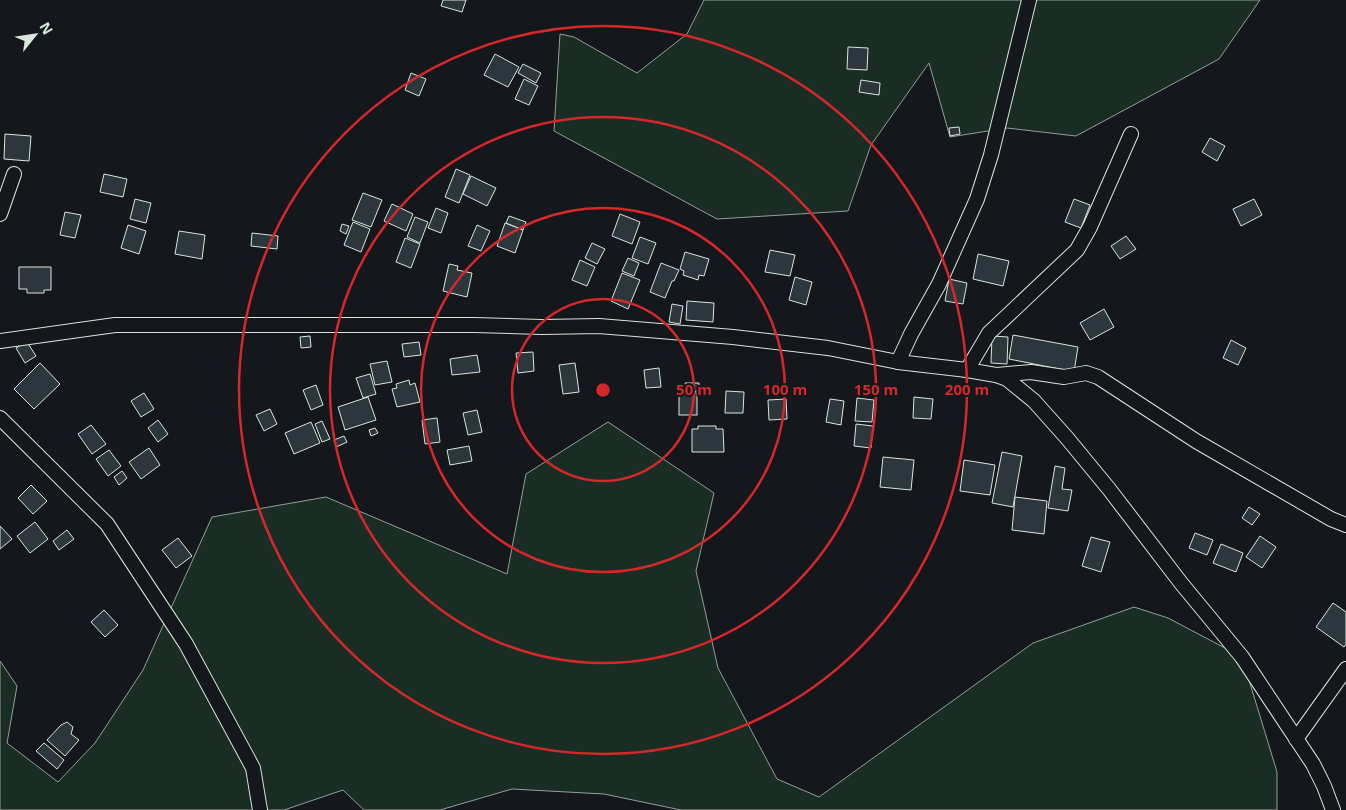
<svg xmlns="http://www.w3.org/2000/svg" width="1346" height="810" font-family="'Open Sans',sans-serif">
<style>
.green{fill:#1a2d24;stroke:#939e99}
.building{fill:#2c363c;stroke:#d8e6dc}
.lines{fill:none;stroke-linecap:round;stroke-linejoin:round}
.minor-casing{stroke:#d8e6dc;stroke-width:16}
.minor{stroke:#14181c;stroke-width:14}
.ring{fill:none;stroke:#d62828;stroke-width:2.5}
.centre{fill:#d62828;stroke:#14181c;stroke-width:2.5}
.ring-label{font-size:15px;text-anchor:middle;font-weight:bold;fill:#d62828;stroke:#14181c;stroke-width:4;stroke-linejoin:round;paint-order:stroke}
</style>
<rect width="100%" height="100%" fill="#14181c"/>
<g class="green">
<path d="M 704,0 L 1260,0 L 1219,59 L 1076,136 L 1007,128 L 950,137 L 929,63 L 871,145 L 848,211 L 717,219 L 554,131 L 560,34 L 574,37 L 637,73 L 687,34 Z"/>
<path d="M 608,422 L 714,493 L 696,571 L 718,668 L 777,779 L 819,797 L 1033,643 L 1134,607 L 1168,618 L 1242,657 L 1277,772 L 1277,810 L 681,810 L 604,794 L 512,789 L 440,810 L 364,810 L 343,790 L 284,810 L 0,810 L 0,661 L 17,686 L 7,743 L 58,782 L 95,743 L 143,670 L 212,517 L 326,497 L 507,574 L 526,474 Z"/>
</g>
<g class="building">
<path d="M 443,0 L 466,0 L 462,12 L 441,6 Z"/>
<path d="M 848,47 L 868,48 L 867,70 L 847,69 Z"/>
<path d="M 495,54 L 519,67 L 508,87 L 484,75 Z"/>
<path d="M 523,64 L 541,73 L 536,83 L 518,73 Z"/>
<path d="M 411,73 L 426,79 L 419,96 L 405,90 Z"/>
<path d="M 524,79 L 538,86 L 529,105 L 515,99 Z"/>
<path d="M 861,80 L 880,83 L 879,95 L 859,92 Z"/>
<path d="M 959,127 L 960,134 L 950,136 L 949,128 Z"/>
<path d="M 5,134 L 31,136 L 29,161 L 4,159 Z"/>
<path d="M 1210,138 L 1225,146 L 1217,161 L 1202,152 Z"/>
<path d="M 456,169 L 470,175 L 459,203 L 445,197 Z"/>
<path d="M 104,174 L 127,179 L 123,197 L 100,192 Z"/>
<path d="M 471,176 L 496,188 L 487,206 L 463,194 Z"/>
<path d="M 363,193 L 382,200 L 371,227 L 352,220 Z"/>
<path d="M 135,199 L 151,203 L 146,223 L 130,219 Z"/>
<path d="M 1074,199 L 1090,205 L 1081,228 L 1065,222 Z"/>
<path d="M 1254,199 L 1262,215 L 1241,226 L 1233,209 Z"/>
<path d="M 392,204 L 413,214 L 406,231 L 384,221 Z"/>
<path d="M 436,208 L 448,213 L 441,233 L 428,228 Z"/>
<path d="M 65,212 L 81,215 L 75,238 L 60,235 Z"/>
<path d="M 620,214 L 640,222 L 632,244 L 612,236 Z"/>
<path d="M 509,216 L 526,222 L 523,230 L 506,223 Z"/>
<path d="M 415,217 L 428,222 L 420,243 L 407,237 Z"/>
<path d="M 353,222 L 370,229 L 361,252 L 344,245 Z"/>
<path d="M 505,223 L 523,230 L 515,253 L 497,246 Z"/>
<path d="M 342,224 L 349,226 L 346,234 L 340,231 Z"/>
<path d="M 128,225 L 146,231 L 139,254 L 121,248 Z"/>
<path d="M 477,225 L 490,231 L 481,251 L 468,246 Z"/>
<path d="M 179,231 L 205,235 L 202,259 L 175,254 Z"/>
<path d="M 252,233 L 278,236 L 277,249 L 251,246 Z"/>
<path d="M 1126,236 L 1136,249 L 1120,259 L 1111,246 Z"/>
<path d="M 640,237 L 656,243 L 648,264 L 632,258 Z"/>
<path d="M 405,238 L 420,244 L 411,268 L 396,262 Z"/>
<path d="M 592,243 L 605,249 L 597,264 L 585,258 Z"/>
<path d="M 770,250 L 795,255 L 790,276 L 765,272 Z"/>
<path d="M 685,252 L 709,259 L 704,276 L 699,275 L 698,280 L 683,275 L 684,271 L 680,269 Z"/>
<path d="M 978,254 L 1009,261 L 1003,286 L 973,279 Z"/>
<path d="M 628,258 L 639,263 L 634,276 L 622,271 Z"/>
<path d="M 580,260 L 595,267 L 587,286 L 572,280 Z"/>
<path d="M 661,263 L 679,270 L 674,281 L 672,281 L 665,298 L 650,292 Z"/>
<path d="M 449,264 L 458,266 L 457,270 L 472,273 L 467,297 L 443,291 Z"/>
<path d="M 19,267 L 51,267 L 51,290 L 44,290 L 44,293 L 27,293 L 27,289 L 19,289 Z"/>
<path d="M 622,273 L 640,280 L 628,309 L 611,301 Z"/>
<path d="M 795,277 L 812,282 L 806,305 L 789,300 Z"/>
<path d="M 949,279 L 967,283 L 963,304 L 945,301 Z"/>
<path d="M 687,301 L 714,303 L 713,322 L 686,320 Z"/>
<path d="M 672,304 L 683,306 L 680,324 L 669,322 Z"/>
<path d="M 1104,309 L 1114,327 L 1090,340 L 1080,323 Z"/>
<path d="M 1013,335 L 1078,347 L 1074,372 L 1009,359 Z"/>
<path d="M 310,336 L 311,347 L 301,348 L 300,337 Z"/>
<path d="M 992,336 L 1008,337 L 1007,364 L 991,363 Z"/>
<path d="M 1231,340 L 1246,348 L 1238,365 L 1223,358 Z"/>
<path d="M 27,342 L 36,356 L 25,363 L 16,348 Z"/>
<path d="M 419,342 L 421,355 L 404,357 L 402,344 Z"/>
<path d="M 533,352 L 534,371 L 518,373 L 516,353 Z"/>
<path d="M 477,355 L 480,372 L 452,375 L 450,359 Z"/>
<path d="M 387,361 L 392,382 L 375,385 L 370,364 Z"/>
<path d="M 40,363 L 60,384 L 34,409 L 14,389 Z"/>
<path d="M 575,363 L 579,392 L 563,394 L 559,365 Z"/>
<path d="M 659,368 L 661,387 L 646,388 L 644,370 Z"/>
<path d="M 370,374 L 376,394 L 363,398 L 356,378 Z"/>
<path d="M 409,380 L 410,385 L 415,383 L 420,402 L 397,407 L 392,389 L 397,388 L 396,384 Z"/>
<path d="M 685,383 L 699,383 L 699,391 L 685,392 Z"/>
<path d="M 316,385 L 323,405 L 311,410 L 303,390 Z"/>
<path d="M 726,391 L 744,392 L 743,413 L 725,413 Z"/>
<path d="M 144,393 L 154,409 L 141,417 L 131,401 Z"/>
<rect x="679" y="393" width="18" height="22"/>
<path d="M 368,397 L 376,420 L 345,430 L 338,407 Z"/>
<path d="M 914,397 L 933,399 L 931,419 L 913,418 Z"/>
<path d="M 857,398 L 874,400 L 872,422 L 855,421 Z"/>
<path d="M 786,399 L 787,419 L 769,420 L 768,400 Z"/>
<path d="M 830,399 L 844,401 L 841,425 L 826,422 Z"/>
<path d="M 270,409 L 277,424 L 264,431 L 256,415 Z"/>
<path d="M 477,410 L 482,432 L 468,435 L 463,413 Z"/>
<path d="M 437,418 L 440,442 L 425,444 L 422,420 Z"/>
<path d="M 158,420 L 168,434 L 158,442 L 148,428 Z"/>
<path d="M 322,421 L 330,439 L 322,442 L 315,424 Z"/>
<path d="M 311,422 L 320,443 L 294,454 L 285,433 Z"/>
<path d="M 856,424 L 873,426 L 871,448 L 854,446 Z"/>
<path d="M 91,425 L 106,444 L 92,454 L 78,434 Z"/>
<path d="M 698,426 L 716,426 L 716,429 L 723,429 L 724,452 L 692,452 L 692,429 L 698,429 Z"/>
<path d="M 375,428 L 378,433 L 371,436 L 369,430 Z"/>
<path d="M 344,436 L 347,442 L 336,447 L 334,440 Z"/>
<path d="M 469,446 L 472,461 L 450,465 L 447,450 Z"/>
<path d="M 149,448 L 160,465 L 141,479 L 129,462 Z"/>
<path d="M 109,450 L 121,466 L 108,476 L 96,459 Z"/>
<path d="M 1002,452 L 1022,456 L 1013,507 L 992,503 Z"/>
<path d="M 883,457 L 914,460 L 911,490 L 880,487 Z"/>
<path d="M 964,460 L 995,465 L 990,495 L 960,491 Z"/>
<path d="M 1055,466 L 1065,468 L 1062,489 L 1072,490 L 1068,511 L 1048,508 Z"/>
<path d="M 122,471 L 127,478 L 119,485 L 114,477 Z"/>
<path d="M 31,485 L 47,501 L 33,514 L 18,498 Z"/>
<path d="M 1015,497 L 1047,501 L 1044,534 L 1012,530 Z"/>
<path d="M 1249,507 L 1260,514 L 1252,525 L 1242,518 Z"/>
<path d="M 35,522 L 48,539 L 30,553 L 17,536 Z"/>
<path d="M 0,526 L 12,539 L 0,549 Z"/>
<path d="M 67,530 L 74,539 L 59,550 L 53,541 Z"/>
<path d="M 1195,533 L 1213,540 L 1207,555 L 1189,548 Z"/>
<path d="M 1260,536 L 1276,547 L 1262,568 L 1246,557 Z"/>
<path d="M 1091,537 L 1110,542 L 1101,572 L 1082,566 Z"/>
<path d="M 178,538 L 192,556 L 176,568 L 162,550 Z"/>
<path d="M 1221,544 L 1243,553 L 1236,572 L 1213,563 Z"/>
<path d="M 1333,603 L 1346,612 L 1346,644 L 1344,647 L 1316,627 Z"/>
<path d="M 104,610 L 118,625 L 105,637 L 91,622 Z"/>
<path d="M 67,722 L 73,727 L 71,734 L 79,740 L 65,756 L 47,740 L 61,725 Z"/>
<path d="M 44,743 L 64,760 L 57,769 L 36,751 Z"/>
</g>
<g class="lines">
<defs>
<g id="minor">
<path d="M 0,214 L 14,174"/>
<path d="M 0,341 L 115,325 L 474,325 L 542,327 L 599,326 L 733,337 L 828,348 L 898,362 L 967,370 L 996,375 L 1007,379 L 1034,401 L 1067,438 L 1109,489 L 1181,583 L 1242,657 L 1313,764 L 1324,786 L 1333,810"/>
<path d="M 898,362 L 911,334 L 939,284 L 977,199 L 991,155 L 1029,0"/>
<path d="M 967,370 L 989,333 L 1077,250 L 1090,227 L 1131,134"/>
<path d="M 997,375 L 1031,372 L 1064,377 L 1086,373 L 1098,377 L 1196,441 L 1331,519 L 1346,525"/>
<path d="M 0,418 L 107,524 L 186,644 L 253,768 L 260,810"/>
<path d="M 1296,739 L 1346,669"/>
</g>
</defs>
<use href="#minor" class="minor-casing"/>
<use href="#minor" class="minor"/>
</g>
<g class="ring">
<circle cx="603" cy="390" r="91"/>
<circle cx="603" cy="390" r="182"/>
<circle cx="603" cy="390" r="273"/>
<circle cx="603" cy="390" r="364"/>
</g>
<circle cx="603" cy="390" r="8" class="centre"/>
<g class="ring-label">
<text x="694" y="395">50 m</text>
<text x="785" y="395">100 m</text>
<text x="876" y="395">150 m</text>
<text x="967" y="395">200 m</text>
</g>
<g transform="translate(35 35) rotate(60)" stroke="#14181c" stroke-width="4" paint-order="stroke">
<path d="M0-4L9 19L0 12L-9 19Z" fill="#d8e6dc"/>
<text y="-8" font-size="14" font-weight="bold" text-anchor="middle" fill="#d8e6dc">N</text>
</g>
</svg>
